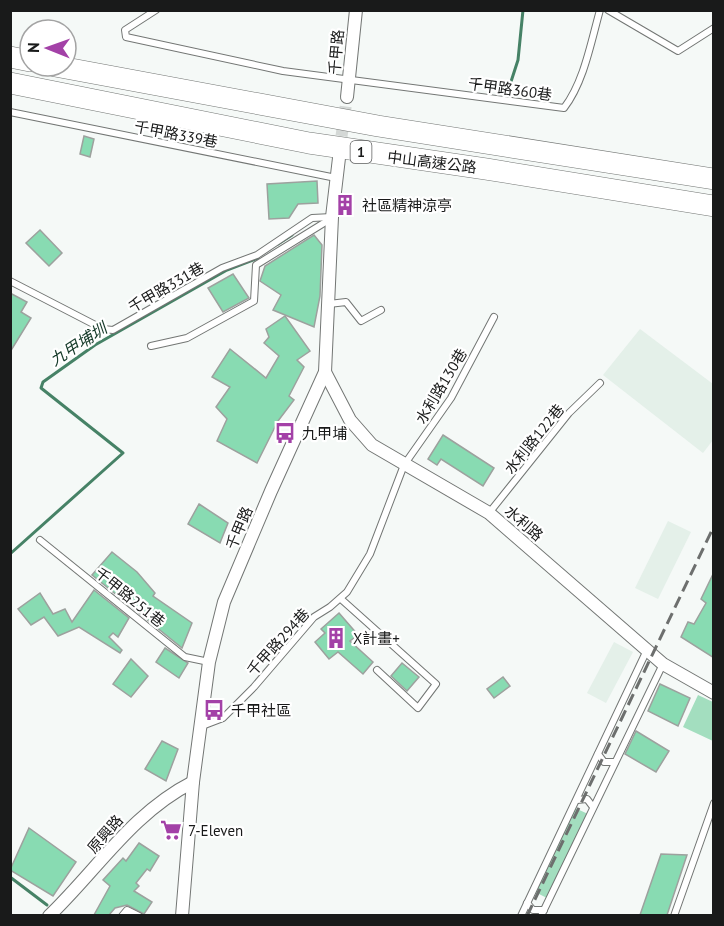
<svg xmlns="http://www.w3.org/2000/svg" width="724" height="926" font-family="'PT Sans','Noto Sans TC',sans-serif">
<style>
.built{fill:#e4f0e9}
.green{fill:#a3debf}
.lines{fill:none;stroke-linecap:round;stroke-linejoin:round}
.stream{stroke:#468266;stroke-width:3}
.building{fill:#88dbb2;stroke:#9da19e;stroke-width:1.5}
.minor-tunnel{stroke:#d4d8d6;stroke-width:12;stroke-dasharray:12 6;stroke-linecap:butt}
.service-casing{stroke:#737674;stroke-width:8}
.minor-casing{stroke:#737674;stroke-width:14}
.motorway-casing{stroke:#737674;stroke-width:22}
.service{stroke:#fff;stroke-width:6}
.minor{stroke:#fff;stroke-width:12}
.motorway{stroke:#fff;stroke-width:21}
.rail{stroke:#6d6f6e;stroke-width:3;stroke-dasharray:12 6;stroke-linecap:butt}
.labels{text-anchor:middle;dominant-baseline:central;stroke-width:4.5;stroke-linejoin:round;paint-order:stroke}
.shield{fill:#fff;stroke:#5e5f5f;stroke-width:1.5}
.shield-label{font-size:14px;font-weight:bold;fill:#191a1a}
.street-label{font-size:15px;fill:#191a1a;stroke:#fff}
.poi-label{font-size:15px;fill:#191a1a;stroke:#fff;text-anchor:start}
.water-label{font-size:16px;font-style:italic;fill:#153a29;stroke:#fff}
</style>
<rect width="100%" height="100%" fill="#f5f9f7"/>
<g class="built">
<path d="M 640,329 L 713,384 L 713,440 L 703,453 L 603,375 Z"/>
<path d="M 668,521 L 691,532 L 658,599 L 635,588 Z"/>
<path d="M 614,642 L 633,652 L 606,703 L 587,693 Z"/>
</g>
<g class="green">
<path d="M 698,695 L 713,702 L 713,741 L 683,727 Z"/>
<path d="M 575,808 L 588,814 L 547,898 L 535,892 Z"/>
</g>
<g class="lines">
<g class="stream">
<path d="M 507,94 L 518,60 L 523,10"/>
<path d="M 278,244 L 292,235"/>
<path d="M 10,554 L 123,453 L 41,388 L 43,382 L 95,345 L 227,270 L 258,258"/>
<path d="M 10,877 L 47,905"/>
</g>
</g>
<g class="building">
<path d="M 84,136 L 94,139 L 90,157 L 80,154 Z"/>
<path d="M 317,181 L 318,203 L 298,204 L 289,218 L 269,219 L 267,184 Z"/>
<path d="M 40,230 L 62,253 L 49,266 L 26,243 Z"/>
<path d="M 314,235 L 322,245 L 320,296 L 314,327 L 273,310 L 281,295 L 260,281 L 265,266 Z"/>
<path d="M 233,274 L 249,298 L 223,312 L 208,288 Z"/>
<path d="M 10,293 L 27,302 L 21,312 L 31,318 L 10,352 Z"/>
<path d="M 285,316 L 310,351 L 297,360 L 304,367 L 289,396 L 294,400 L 278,421 L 257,463 L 217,441 L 227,419 L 216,407 L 230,387 L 212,377 L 230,349 L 266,378 L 279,356 L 264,343 L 269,337 L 266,329 Z"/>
<path d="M 443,435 L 494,468 L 483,486 L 441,459 L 437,465 L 428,459 Z"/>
<path d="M 199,504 L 228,523 L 220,543 L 188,524 Z"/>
<path d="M 112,552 L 137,572 L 155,593 L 153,596 L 192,623 L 182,648 L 92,575 Z"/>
<path d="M 714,572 L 714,658 L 681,637 L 688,622 L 694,624 L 706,603 L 701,599 Z"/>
<path d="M 94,590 L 129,618 L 118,637 L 113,633 L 109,637 L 122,650 L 120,653 L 79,627 L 58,636 L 44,617 L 31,625 L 18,609 L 40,593 L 53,614 L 65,609 L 72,622 Z"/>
<path d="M 339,613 L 358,635 L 350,641 L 373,662 L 363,674 L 338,652 L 329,659 L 315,642 L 325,633 L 321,629 Z"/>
<path d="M 165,648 L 188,663 L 179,678 L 156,662 Z"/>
<path d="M 131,659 L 148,676 L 131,697 L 113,684 Z"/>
<path d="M 402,663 L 419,677 L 407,691 L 391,676 Z"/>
<path d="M 503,677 L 510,686 L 494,698 L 487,689 Z"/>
<path d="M 660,684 L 690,698 L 678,726 L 648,711 Z"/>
<path d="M 636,731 L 669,751 L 656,772 L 625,754 Z"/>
<path d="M 162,741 L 178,749 L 166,781 L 145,769 Z"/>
<path d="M 29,828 L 76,862 L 53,896 L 10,870 Z"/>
<path d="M 139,843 L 159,856 L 150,871 L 147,869 L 136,883 L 139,886 L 134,891 L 152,902 L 144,914 L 127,905 L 115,908 L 109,915 L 94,915 L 110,886 L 103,880 L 123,858 L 126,861 Z"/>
<path d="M 661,854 L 687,855 L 667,915 L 640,915 Z"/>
</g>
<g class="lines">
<path class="minor-tunnel" d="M 339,154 L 347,97"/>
<defs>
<g id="service">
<path d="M 156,10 L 125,30 L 126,37 L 283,71 L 564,108 C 584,82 591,42 600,10"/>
<path d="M 608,10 L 678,51 L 714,28"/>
<path d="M 10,112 L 336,178"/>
<path d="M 10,281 L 103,329 L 113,330 L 222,268 L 257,255 L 312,218 L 332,217"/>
<path d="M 329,304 L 346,302 L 361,321 L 381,310"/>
<path d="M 151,346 L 187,338 L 254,301 L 256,265 L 332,218"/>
<path d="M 489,513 L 569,413 L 600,383"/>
<path d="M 40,540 L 185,657 L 209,662"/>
<path d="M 341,599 L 436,684 L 418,708 L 377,670"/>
<path d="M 202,726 L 223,718 L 254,687 L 314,617 L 330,607 L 347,592 L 370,554 L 404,465 L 451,398 L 494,317"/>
<path d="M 598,754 L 604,762 L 615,762"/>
<path d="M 577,800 L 587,799 L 593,807"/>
<path d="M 527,903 L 533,910 L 544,910"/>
<path d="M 122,916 L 127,910 L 139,916"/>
<path d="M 521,916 L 647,650"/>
<path d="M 541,916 L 663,664"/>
<path d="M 674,916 L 714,803"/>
</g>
<g id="minor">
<path d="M 347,97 L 356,10"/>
<path d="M 325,372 L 350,420 L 372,445 L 489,513 L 663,664 L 714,693"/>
<path d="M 49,916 C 97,870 132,813 193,782"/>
<path d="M 182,916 L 193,782 L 209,662 L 224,602 L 271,491 L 325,372 L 332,217 L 339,158"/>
</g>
<g id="motorway">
<path d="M 10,57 L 30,61"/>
<path d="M 55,66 L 378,126 L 714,179"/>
<path d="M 10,83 L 309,143 L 486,169 L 714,206"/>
</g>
</defs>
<use href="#service" class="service-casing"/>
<use href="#minor" class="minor-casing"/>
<use href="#motorway" class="motorway-casing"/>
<use href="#service" class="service"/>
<use href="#minor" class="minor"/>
<use href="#motorway" class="motorway"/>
<path class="rail" d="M 527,916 L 714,526"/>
</g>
<defs>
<symbol id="building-bare" viewBox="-9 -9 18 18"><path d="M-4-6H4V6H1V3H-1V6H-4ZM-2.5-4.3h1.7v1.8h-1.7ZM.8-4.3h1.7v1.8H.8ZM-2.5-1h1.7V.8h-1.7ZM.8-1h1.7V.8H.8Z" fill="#a341a7" stroke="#fff" stroke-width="2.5" paint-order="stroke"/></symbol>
<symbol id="bus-bare" viewBox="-9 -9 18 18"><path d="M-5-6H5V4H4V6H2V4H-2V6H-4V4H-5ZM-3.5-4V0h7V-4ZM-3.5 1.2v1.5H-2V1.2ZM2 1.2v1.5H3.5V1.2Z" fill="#a341a7" stroke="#fff" stroke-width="2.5" paint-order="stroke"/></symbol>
<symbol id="supermarket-bare" viewBox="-9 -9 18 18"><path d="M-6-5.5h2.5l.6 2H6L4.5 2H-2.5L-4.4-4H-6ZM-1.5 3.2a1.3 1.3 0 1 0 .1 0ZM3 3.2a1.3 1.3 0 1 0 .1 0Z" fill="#a341a7" stroke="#fff" stroke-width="2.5" paint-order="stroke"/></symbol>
</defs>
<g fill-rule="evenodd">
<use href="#building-bare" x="330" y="190" width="30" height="30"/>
<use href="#bus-bare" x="270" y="418" width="30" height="30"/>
<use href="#building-bare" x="321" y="623" width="30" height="30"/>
<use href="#bus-bare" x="199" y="695" width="30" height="30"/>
<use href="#supermarket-bare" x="156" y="815" width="30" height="30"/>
</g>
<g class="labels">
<rect class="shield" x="350.5" y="141" width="21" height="22" rx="4.5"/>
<g class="shield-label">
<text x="361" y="152">1</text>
</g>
<g class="street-label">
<text transform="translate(336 52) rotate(-85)">千甲路</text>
<text transform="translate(510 89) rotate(8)">千甲路360巷</text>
<text transform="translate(176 134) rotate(11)">千甲路339巷</text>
<text transform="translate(432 162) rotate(7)">中山高速公路</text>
<text transform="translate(166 287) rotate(-30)">千甲路331巷</text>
<text transform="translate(441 386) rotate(-59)">水利路130巷</text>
<text transform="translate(534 439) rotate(-51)">水利路122巷</text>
<text transform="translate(524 523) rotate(41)">水利路</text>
<text transform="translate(239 528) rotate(-67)">千甲路</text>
<text transform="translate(130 597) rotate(39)">千甲路251巷</text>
<text transform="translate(278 642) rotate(-48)">千甲路294巷</text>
<text transform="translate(105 834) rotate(-49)">原興路</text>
</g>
<g class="poi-label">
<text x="362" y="205">社區精神涼亭</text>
<text x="302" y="433">九甲埔</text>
<text x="353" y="638">X計畫+</text>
<text x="231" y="710">千甲社區</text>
<text x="188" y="830">7-Eleven</text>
</g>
<g class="water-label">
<text transform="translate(78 344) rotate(-33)">九甲埔圳</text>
</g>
</g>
<rect width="724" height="926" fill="none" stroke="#191a1a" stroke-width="24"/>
<g transform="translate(48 48) rotate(271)"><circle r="28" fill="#ffffff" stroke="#a3a3a3" stroke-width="1.5"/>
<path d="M0-4.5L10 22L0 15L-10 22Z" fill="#a341a7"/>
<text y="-9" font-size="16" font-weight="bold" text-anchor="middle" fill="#191a1a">N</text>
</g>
</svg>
